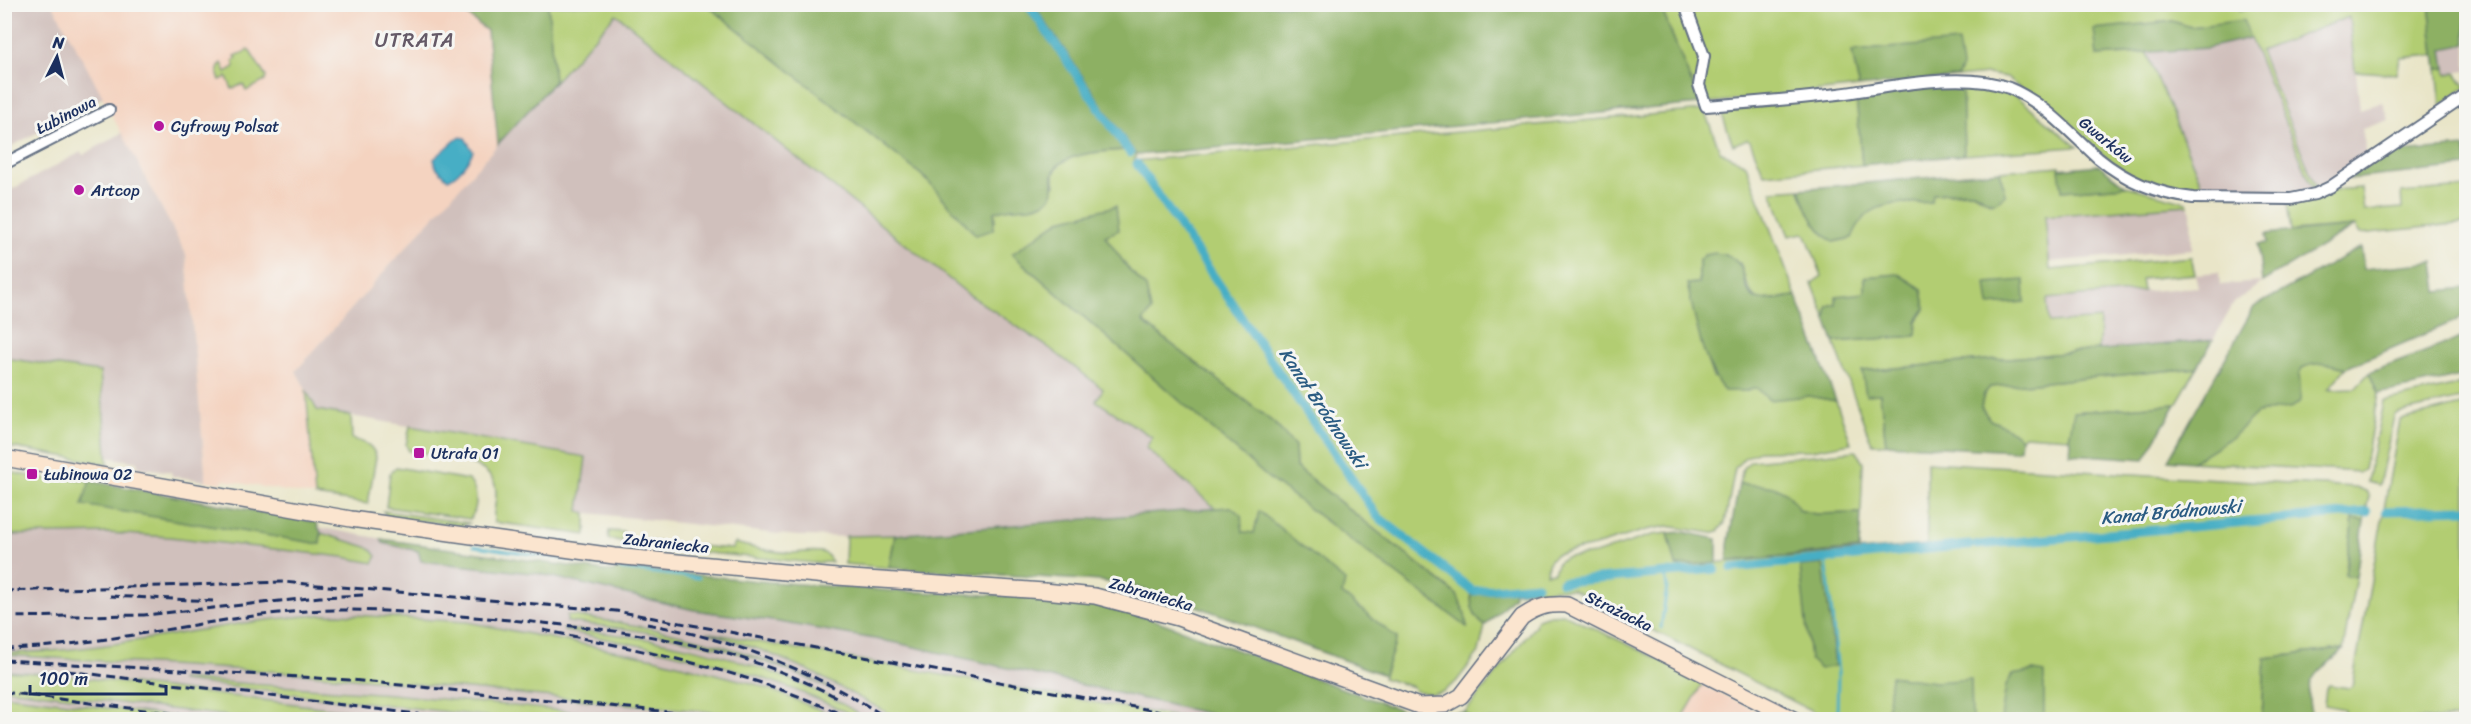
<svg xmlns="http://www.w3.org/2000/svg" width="2471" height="724" font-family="Sriracha,sans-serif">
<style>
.built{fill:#f4d3c0}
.industrial{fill:#d0c0bc}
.green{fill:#b2cd72;stroke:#667e68;stroke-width:1.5;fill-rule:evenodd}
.forest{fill:#8db064;stroke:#547061;stroke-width:1.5}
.water{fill:#46aec5;stroke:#306e92;stroke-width:1.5}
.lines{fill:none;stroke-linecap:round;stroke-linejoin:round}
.stream{stroke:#46aec5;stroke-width:3}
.canal{stroke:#46aec5;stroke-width:9}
.street-casing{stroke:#636f83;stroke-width:14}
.secondary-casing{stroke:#636f83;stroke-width:18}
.street{stroke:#fff;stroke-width:10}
.secondary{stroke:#fbe5cf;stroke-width:15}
.rail{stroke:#1b2f5e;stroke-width:3;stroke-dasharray:9 4.5;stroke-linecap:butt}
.poi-dot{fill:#b5179e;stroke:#f6f6f2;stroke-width:2}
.labels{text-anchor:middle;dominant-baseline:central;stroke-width:6;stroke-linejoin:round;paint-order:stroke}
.street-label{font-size:16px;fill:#1b2f5e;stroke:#f6f6f2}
.poi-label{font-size:16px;fill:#1b2f5e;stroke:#f6f6f2;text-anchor:start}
.water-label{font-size:18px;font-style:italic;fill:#2a5b82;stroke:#f6f6f2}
.quarter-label{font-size:20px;letter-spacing:1.5px;fill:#655a67;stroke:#f6f6f2}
</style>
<rect width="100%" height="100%" fill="#f6f6f2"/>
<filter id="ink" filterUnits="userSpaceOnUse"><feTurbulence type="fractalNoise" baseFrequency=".0167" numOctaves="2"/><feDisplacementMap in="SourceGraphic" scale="12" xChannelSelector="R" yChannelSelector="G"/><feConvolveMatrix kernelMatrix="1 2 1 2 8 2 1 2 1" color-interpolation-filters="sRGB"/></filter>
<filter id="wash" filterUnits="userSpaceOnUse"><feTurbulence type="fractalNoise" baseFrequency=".008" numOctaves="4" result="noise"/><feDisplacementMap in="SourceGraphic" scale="24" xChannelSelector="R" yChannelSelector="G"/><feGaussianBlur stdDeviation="1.35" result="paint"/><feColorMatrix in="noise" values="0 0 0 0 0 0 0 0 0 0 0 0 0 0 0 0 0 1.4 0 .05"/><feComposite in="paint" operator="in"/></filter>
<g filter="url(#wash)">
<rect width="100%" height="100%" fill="#e9e5c8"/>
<g class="built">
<path d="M 53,5 L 455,5 L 553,83 L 296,371 L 306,390 L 315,496 L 223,480 L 222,483 L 206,481 L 186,254 Z"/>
<path d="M 1702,685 L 1775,719 L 1682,720 Z"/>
</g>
<g class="industrial">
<path d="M 5,4 L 53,5 L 103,97 L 5,150 Z"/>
<path d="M 615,13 L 968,294 L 1048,347 L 1104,389 L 1097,401 L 1153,437 L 1146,448 L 1215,508 L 874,537 L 797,536 L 579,512 L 586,457 L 317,410 L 296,371 Z"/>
<path d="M 2350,17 L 2360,110 L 2383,102 L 2389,120 L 2362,129 L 2367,156 L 2350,168 L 2348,166 L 2337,172 L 2336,176 L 2316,187 L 2260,51 Z"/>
<path d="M 2250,38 L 2313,189 L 2270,194 L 2267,190 L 2256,191 L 2255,188 L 2202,185 L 2147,53 L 2207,48 Z"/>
<path d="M 2466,44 L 2466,71 L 2447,74 L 2442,49 Z"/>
<path d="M 122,133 L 186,254 L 206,481 L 172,476 L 171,472 L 138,467 L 137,462 L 107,457 L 100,372 L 5,358 L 5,193 L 81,152 L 83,155 Z"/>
<path d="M 2188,205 L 2191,212 L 2192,249 L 2049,262 L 2045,216 Z"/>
<path d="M 2219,272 L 2220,285 L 2262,282 L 2234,303 L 2213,340 L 2099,350 L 2100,319 L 2049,323 L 2047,299 L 2198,287 L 2195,274 Z"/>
<path d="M 4,471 L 47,479 L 51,476 L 65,477 L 225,504 L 316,522 L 317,527 L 599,578 L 1427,719 L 5,719 Z"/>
</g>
<g class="green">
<path d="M 2108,4 L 2237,4 L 2240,10 L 2258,4 L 2429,5 L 2435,55 L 2400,58 L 2397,74 L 2355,71 L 2349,17 L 2260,51 L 2316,187 L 2313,189 L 2243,21 L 2191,27 L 2172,21 L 2097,56 L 2147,53 L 2205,193 C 2189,192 2174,191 2159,187 C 2113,173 2070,125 2034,94 L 2018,87 L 2007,77 L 1987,74 L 1957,77 L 1852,52 L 1859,87 L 1700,104 L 1660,5 Z"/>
<path d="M 548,5 L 707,5 L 924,177 L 976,235 L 995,221 L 995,212 L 1005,208 L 1036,206 L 1055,185 C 1045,151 1105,152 1125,150 L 1024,5 L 1034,5 L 1136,155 L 1134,161 L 1704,110 L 1720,151 L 1746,165 L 1796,296 C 1752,301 1754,307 1740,263 L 1699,260 L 1699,283 L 1687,284 L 1705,354 L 1713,377 L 1747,391 L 1757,387 L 1790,397 L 1809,396 L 1836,401 L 1851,443 L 1812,450 L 1759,451 L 1744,458 L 1735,468 L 1725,523 L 1718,531 L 1711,533 L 1667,526 L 1646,530 L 1595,546 L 1556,554 L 1549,561 L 1546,573 L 1554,572 L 1558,562 L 1566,557 L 1595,554 L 1652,535 L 1668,533 L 1677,566 L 1927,545 L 1927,462 L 2356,487 L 2366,491 L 2369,496 L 2364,521 L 2353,520 L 2345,575 L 2356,577 L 2343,649 L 2265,658 L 2262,719 L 1828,719 L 1572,589 L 1561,589 L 1471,595 C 1471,609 1474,617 1485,626 L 1479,652 L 1456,682 L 1442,692 L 1432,694 L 1415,691 L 1413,687 L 1383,678 L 1397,638 L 1342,594 L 1259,512 L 1254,534 L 1242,532 L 1231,507 L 1215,508 L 1146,448 L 1152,437 L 1096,401 L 1103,389 L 1048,347 L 968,294 L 616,14 L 554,82 ZM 1116,207 L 1104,236 L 1130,271 L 1146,287 L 1143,322 L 1274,423 L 1295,446 L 1296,467 L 1457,595 L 1467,626 L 1267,477 L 1012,254 L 1060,220 Z"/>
<path d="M 249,50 L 266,77 L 265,81 L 246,91 L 243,84 L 232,89 L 227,77 L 220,80 C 217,74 216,69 222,63 L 226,72 L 235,67 L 233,61 L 237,59 L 235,56 Z"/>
<path d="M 2446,68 L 2447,74 L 2456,73 L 2466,87 L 2441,105 L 2437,69 Z"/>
<path d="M 1962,84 L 1985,85 L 2012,92 L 2077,147 L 1964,155 Z"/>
<path d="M 1856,95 L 1862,165 L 1764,174 L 1750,141 L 1747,139 L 1733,145 L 1720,109 Z"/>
<path d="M 2060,166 L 2062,191 L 2126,186 L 2187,202 L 2188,205 L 2045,216 L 2050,270 L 2191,257 L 2195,274 L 2141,279 L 2143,291 L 2047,299 L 2049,323 L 2100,319 L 2099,350 L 1863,371 L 1866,394 L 1880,394 L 1886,444 L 1873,444 L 1869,437 L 1834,342 L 1915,336 L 1917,321 L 1925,309 L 1922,289 L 1898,274 L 1865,277 L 1865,293 L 1828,306 L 1826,319 L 1812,283 L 1822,276 L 1806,235 L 1803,233 L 1789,236 L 1771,191 L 1800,189 C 1807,211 1815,228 1834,242 L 1851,238 C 1868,199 1895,204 1932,202 L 1932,194 L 1972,192 L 1991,203 L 2005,195 L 2000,171 Z"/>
<path d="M 2361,188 L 2364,211 L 2402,208 L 2401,193 L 2466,188 L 2466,223 L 2360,234 L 2355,226 L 2291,231 L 2287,203 L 2318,200 L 2333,190 Z"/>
<path d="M 5,358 L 100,372 L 108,464 L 5,446 Z"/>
<path d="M 2314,363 L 2328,363 L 2346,368 L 2328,389 L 2355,388 L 2369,373 L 2378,394 L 2364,470 L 2360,472 L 2192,462 L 2257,413 L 2292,407 L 2301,401 L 2299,374 L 2301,368 Z"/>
<path d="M 2197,368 L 2176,404 L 2075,412 L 2069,438 L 2024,435 L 2021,438 L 2006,427 L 1990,420 L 1981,407 L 1984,394 L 1990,387 Z"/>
<path d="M 2466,383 L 2466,398 L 2397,413 L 2394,416 L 2379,485 L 2367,482 L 2383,402 Z"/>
<path d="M 306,390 L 317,410 L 351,416 L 352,439 C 363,442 373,444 376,457 L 368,504 L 315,496 Z"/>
<path d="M 2466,404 L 2466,719 L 2345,719 L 2344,709 L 2324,705 L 2326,689 L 2329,685 L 2349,688 L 2352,686 L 2400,420 Z"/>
<path d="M 410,426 L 586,457 L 579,511 L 586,513 L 586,535 L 494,522 C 492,510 499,498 495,485 C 487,458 433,455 409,451 L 406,445 Z"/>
<path d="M 1856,451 L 1863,463 L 1861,513 L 1815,514 L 1798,510 C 1787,483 1765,486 1739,484 L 1743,468 L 1751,461 Z"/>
<path d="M 396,467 L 468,480 C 479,489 478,509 470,519 L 386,507 L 390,473 Z"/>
<path d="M 4,471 L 47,479 L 51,476 L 90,481 L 83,505 L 320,544 L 321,533 L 370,548 L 377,556 L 373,563 L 343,557 L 170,537 L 109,533 L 5,535 Z"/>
<path d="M 383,511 L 469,523 L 462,526 L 424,521 L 394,520 L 387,517 Z"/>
<path d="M 609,531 L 624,532 L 623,539 L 732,549 L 735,543 C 753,548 772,552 792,553 C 801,553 812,550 821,552 C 827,553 829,557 832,562 L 813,563 L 697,552 L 608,539 Z"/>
<path d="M 895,535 L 889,568 L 845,564 L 846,536 Z"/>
<path d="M 338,614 L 467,622 L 654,658 L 759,685 L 843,719 L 785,719 L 299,673 L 5,655 L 4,653 C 117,653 226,618 338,614 Z"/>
<path d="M 1564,614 L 1665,662 C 1676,671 1693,675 1702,685 L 1682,719 L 1472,720 L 1465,712 L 1535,626 L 1537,619 L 1550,615 Z"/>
<path d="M 567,615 C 661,627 745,646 831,688 L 830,689 C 742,647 663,631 567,622 Z"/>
<path d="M 564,629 C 648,636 730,651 807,687 C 825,695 844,703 860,715 L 858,718 C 825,702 791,687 756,676 C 694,655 628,643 564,631 Z"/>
<path d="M 706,632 L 759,642 L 1188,719 L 899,719 L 806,669 L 761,650 Z"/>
<path d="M 4,671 L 52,674 L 416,719 L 252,719 L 5,689 Z"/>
<path d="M 181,679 L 391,694 L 648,719 L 508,719 L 181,681 Z"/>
<path d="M 5,695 L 195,719 L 5,719 Z"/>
</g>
<g class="forest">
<path d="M 455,5 L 548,5 L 554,82 L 498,144 L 487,31 Z"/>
<path d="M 707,5 L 1024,5 L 1125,150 C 1108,151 1052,152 1053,178 C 1053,188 1055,197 1045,202 C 1030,211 1010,205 995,212 L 993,230 L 976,235 L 924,177 Z"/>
<path d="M 1034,5 L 1660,5 L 1700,104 L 1136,155 Z"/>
<path d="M 2429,5 L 2466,5 L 2466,44 L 2443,49 L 2446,68 L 2437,69 Z"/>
<path d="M 2243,20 L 2250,38 L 2207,48 L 2097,56 L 2094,29 L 2172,21 L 2191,27 Z"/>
<path d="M 1958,42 L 1962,67 L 1957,77 L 1859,87 L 1852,51 Z"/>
<path d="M 1962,84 L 1964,155 L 1862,165 L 1856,95 Z"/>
<path d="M 2466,147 L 2466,167 L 2348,179 L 2387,153 Z"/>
<path d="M 2099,165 L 2126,186 L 2062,191 L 2059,169 Z"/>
<path d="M 2000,171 L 2005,195 C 1988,212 1987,195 1972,192 C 1960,190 1944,194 1933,194 L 1932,202 C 1896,204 1867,199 1852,238 L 1833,242 C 1814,227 1807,212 1800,189 Z"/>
<path d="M 1116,206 L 1119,230 L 1105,236 L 1130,271 L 1146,287 L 1151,311 L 1143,322 L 1274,423 L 1295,446 L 1296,467 L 1457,595 L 1465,614 L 1467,627 L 1267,477 L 1012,254 L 1060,220 Z"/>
<path d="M 2355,226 L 2262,282 L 2258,244 L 2267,243 L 2266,234 Z"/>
<path d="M 2361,247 L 2364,269 L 2434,262 L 2438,291 L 2466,288 L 2466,313 L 2455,321 L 2346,368 C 2329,363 2318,361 2302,368 L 2299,374 L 2301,400 L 2293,407 L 2257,413 L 2232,437 L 2192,462 L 2168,460 L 2254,307 Z"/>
<path d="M 1716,253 C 1756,258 1736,292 1758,299 C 1769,302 1785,297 1796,296 L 1836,401 L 1809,396 L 1769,400 L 1757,388 L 1747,391 L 1724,391 C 1701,361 1696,320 1687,284 L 1699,283 L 1699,260 L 1704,255 Z"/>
<path d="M 1898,274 L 1922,289 L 1925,309 L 1917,321 L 1916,336 L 1834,342 L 1826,319 L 1828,306 L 1836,304 L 1836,296 L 1865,293 L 1865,277 Z"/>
<path d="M 2024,280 L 2025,302 L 1989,305 L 1986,283 Z"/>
<path d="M 2466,336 L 2466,375 L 2378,394 L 2369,373 Z"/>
<path d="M 2213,340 L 2197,368 L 1990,387 L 1984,394 L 1981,407 L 1990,420 L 2006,427 L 2021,438 L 2020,449 L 2015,451 L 1886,444 L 1880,394 L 1866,395 L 1862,371 Z"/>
<path d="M 2176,404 L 2144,459 L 2070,454 L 2071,441 L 2069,438 L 2074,412 Z"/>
<path d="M 90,481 L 316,522 L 321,533 L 320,544 L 82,505 Z"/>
<path d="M 1739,484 C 1767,486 1786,482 1799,510 L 1815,514 L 1861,513 L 1859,549 L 1728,561 L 1728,545 Z"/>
<path d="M 1231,507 L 1241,515 L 1243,532 L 1254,533 L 1259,511 L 1345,581 L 1342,594 L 1397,638 L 1384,675 L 1188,603 L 1129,585 L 1100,581 L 889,568 L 895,535 Z"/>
<path d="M 2353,519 L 2364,521 L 2356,577 L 2345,575 Z"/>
<path d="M 1684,532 L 1717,539 L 1717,563 L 1676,566 L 1668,533 Z"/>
<path d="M 381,539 L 612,572 L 621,567 L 758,581 L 894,591 L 1013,596 L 1091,604 L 1152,619 L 1426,719 L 1457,712 L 1465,712 L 1472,719 L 1232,719 L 897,643 L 779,622 L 694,610 L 540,574 L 421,561 L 418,551 L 383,543 Z"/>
<path d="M 1823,564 L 1835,666 L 1820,669 L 1810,660 L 1800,566 Z"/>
<path d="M 1513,591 L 1514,596 L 1485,626 C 1474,617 1471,609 1471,595 Z"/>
<path d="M 2343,649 C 2337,658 2330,661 2322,668 C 2306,681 2307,701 2313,719 L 2262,719 L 2265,658 Z"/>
<path d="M 2034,671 L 2044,673 L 2044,719 L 2001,719 L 2006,685 L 2012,675 Z"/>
<path d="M 1891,676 L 1935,682 L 1971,679 L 1972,719 L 1886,719 Z"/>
</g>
<path class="water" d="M 459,137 L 465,138 L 473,151 C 469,161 458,175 448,179 L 436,167 L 434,159 Z"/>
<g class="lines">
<g class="stream">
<path d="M 474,546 L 604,565"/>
<path d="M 1826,559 L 1838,673 L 1837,717"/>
<path d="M 620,569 L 699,578"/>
<path d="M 1661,628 L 1667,587 L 1665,574"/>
</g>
<g class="canal">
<path d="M 1028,4 L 1130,153"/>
<path d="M 1137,164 L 1377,516 L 1473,591 L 1537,585"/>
<path d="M 2386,511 L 2466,509"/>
<path d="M 1977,545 L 2367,512"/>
<path d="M 1732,568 L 1969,545"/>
<path d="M 1562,582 L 1715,569"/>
</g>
</g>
</g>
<g filter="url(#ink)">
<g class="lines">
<defs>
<g id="street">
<path d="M 1685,4 L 1704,56 L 1699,85 L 1706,106 C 1750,103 1794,99 1838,94 C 1887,88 1962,70 2009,88 C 2045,103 2070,133 2098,158 C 2126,181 2158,194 2193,198 L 2291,199 L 2315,194 L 2330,187 L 2466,95"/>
<path d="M 4,164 L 109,110"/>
</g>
<path id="secondary" d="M 4,458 L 351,519 L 614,556 L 837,577 L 1044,591 L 1095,596 L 1178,618 L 1419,706 L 1445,705 L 1461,696 L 1522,617 C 1538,606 1548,604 1567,605 L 1795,720"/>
</defs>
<use href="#street" class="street-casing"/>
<use href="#secondary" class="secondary-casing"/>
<use href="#street" class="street"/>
<use href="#secondary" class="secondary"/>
<g class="rail">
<path d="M 4,591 L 283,582 L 616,611 L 1204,720"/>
<path d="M 110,596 L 213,601"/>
<path d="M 4,617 L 144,615 L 320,597 L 364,595"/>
<path d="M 647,624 C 735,640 815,671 890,720"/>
<path d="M 543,630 C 650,652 755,672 853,720"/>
<path d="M 4,649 C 97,646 187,623 279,613 C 349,606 418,613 487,618 C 614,629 724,638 838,698"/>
<path d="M 4,660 L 351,680 L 748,720"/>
<path d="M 67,671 L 465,720"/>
<path d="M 4,692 L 223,720"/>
</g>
</g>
</g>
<g class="poi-dot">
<circle cx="159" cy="126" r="6"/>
<circle cx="79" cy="190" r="6"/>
<rect x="413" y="447" width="12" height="12" rx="3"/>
<rect x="26" y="468" width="12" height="12" rx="3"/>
</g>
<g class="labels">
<g class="street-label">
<text transform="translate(66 115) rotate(-27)">Łubinowa</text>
<text transform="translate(2106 140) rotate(39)">Gwarków</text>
<text transform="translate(666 543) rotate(6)">Zabraniecka</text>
<text transform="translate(1151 594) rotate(16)">Zabraniecka</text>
<text transform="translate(1619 611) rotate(26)">Strażacka</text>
</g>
<g class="poi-label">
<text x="171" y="126">Cyfrowy Polsat</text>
<text x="91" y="190">Artcop</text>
<text x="431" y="453">Utrata 01</text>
<text x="44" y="474">Łubinowa 02</text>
</g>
<g class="water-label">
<text transform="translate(1323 408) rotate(56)">Kanał Bródnowski</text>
<text transform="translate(2171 512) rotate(-5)">Kanał Bródnowski</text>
</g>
<g class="quarter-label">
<text x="415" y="40">UTRATA</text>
</g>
</g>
<rect width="2471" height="724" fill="none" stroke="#f6f6f2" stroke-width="24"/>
<g transform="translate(57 57) rotate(6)" stroke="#f6f6f2" stroke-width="4.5" paint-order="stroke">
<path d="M0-4.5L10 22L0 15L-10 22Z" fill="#1b2f5e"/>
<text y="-9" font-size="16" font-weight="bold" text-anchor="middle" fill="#1b2f5e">N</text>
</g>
<path d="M30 685v9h136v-9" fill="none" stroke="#1b2f5e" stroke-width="3"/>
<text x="39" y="685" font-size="18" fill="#1b2f5e" stroke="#f6f6f2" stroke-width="4.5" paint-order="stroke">100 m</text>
</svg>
